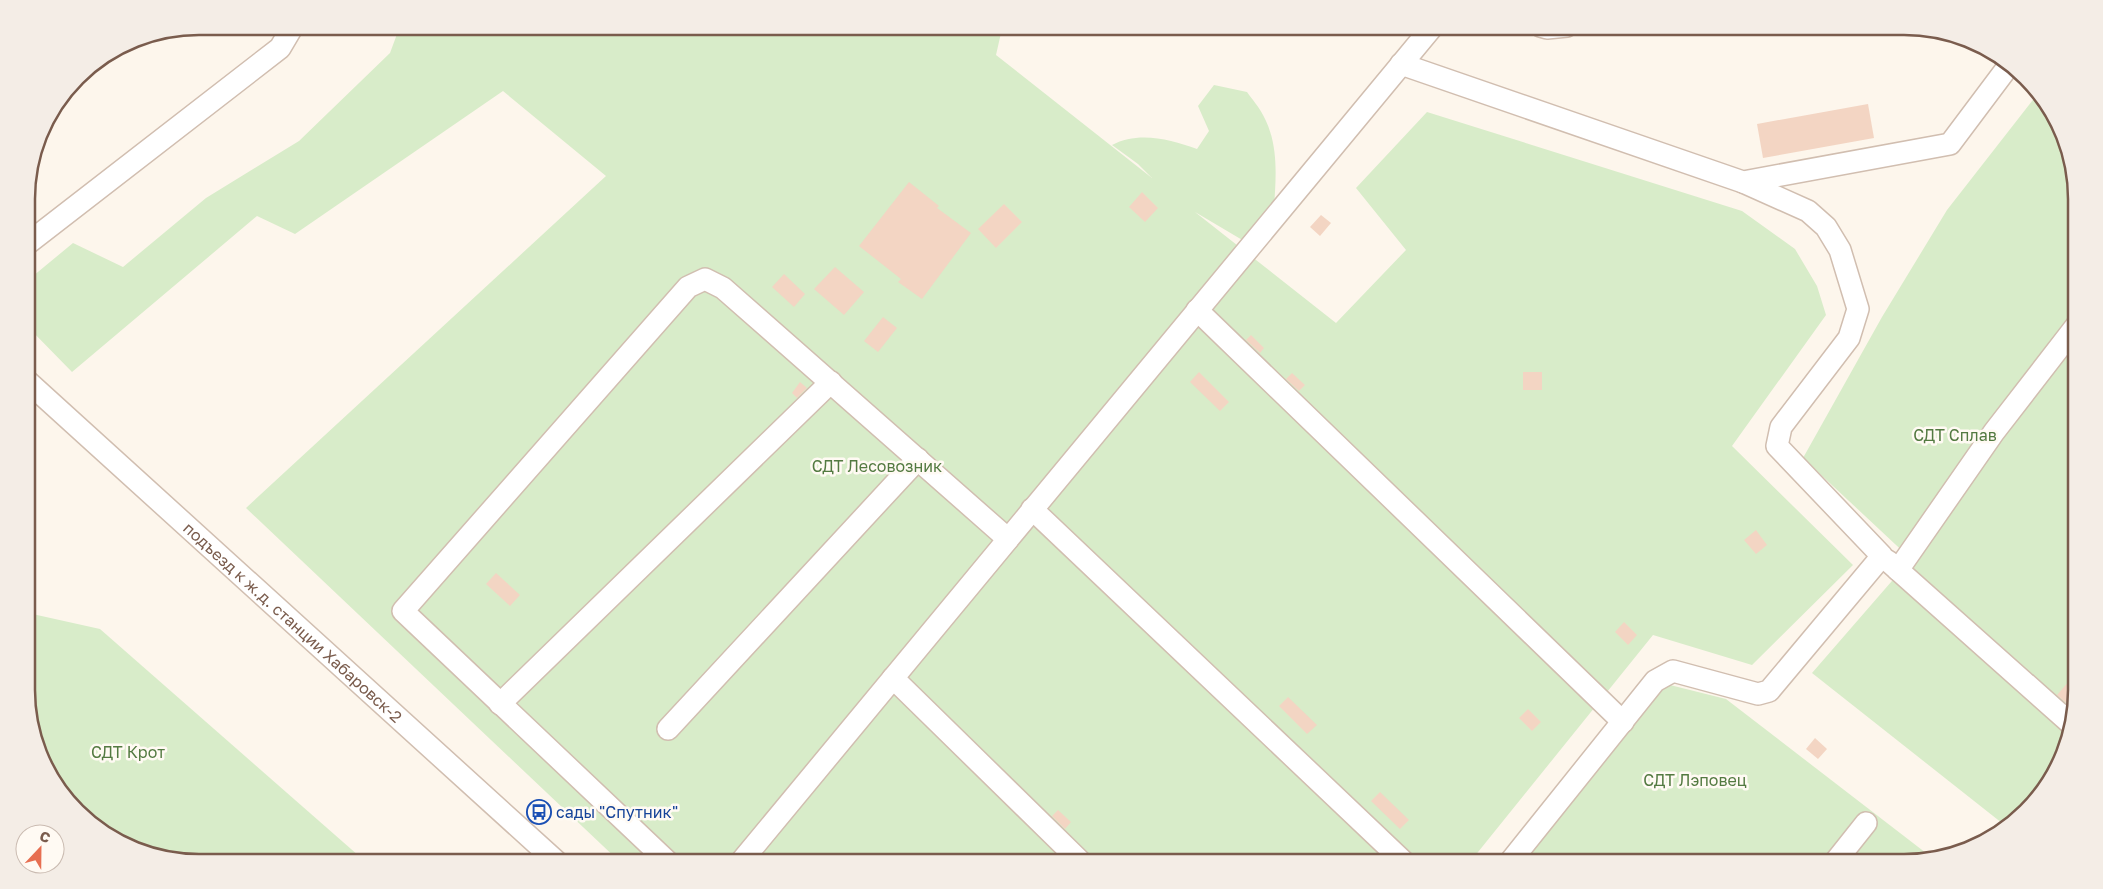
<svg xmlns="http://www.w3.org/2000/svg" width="2103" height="889" font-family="'Golos Text',sans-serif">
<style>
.green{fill:#d8ecc9}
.building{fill:#f3d5c3}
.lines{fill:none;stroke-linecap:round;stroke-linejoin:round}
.minor-casing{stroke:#d1beb0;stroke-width:24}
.minor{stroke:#fff;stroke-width:21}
.labels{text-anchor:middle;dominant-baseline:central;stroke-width:5;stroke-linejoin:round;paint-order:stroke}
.park-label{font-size:16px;fill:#537a41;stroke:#fffaf3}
.street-label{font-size:16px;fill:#7a5c4d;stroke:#fffaf3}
.transit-label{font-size:16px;fill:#164399;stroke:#fffaf3;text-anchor:start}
.rim{fill:none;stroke:#7a5c4d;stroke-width:2.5}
</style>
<rect width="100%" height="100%" fill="#fdf6ec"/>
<g class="green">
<path d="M 400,26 L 993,26 L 1001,33 L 996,55 L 1152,178 L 1138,164 L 1112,145 C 1138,131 1170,139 1197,149 L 1209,131 L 1198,106 L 1214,85 L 1247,92 C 1252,99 1259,107 1263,115 C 1279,144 1276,177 1274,208 L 1244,241 L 1195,212 L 1336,323 L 1406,250 L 1356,188 L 1427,112 L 1742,211 L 1795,249 L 1817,286 L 1826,315 L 1732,446 L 1853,565 L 1752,665 L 1653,635 L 1470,862 L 621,863 L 246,508 L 606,176 L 503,91 L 295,234 L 257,216 L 72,372 L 27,326 L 27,281 L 73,243 L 123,267 L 206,198 L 299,141 L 390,53 Z"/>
<path d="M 2039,92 L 2075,177 L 2077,690 L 2064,756 L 2041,795 L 2007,827 L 1812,673 L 1911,559 L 1803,458 L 1882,317 L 1947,210 Z"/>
<path d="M 28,613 L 100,629 L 367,863 L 199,863 L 133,850 L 62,795 L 28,713 Z"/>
<path d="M 1666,684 L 1726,699 L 1926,853 L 1920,861 L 1915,862 L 1523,862 Z"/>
</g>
<g class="building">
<path d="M 1868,104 L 1874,138 L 1763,158 L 1757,124 Z"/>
<path d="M 909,182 L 939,206 L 937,208 L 971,233 L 922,299 L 898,282 L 901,279 L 859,246 Z"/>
<path d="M 1142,192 L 1158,208 L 1145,222 L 1129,207 Z"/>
<path d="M 1004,204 L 1022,222 L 996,248 L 978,229 Z"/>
<path d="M 1321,215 L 1331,223 L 1320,236 L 1310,227 Z"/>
<path d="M 835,267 L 864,292 L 844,315 L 814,289 Z"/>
<path d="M 784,274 L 805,294 L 794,307 L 772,287 Z"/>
<path d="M 883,317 L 897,328 L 878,352 L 864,341 Z"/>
<path d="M 1251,335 L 1264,348 L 1260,353 L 1246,340 Z"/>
<path d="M 1199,372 L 1229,402 L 1220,411 L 1190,382 Z"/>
<rect x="1523" y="372" width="19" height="18"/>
<path d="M 1292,373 L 1305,385 L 1299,391 L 1286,379 Z"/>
<path d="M 800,382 L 807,388 L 797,398 L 792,393 Z"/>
<path d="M 1756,530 L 1767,545 L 1756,554 L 1744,540 Z"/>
<path d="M 496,573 L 520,595 L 510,606 L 486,584 Z"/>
<path d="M 1624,622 L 1637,635 L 1628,645 L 1615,632 Z"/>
<path d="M 2077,672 L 2077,690 L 2073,709 L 2057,695 Z"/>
<path d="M 1288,697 L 1317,725 L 1307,734 L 1279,706 Z"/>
<path d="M 1528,709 L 1541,722 L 1532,731 L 1519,718 Z"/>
<path d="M 1815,738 L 1827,749 L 1818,759 L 1806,749 Z"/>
<path d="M 1380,792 L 1409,820 L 1400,829 L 1371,801 Z"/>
<path d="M 1058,810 L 1071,822 L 1065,829 L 1052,816 Z"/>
</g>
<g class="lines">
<defs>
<g id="minor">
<path d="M 1540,26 L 1547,28 L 1567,26"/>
<path d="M 1401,64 L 1743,182 L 1950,144 L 2007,68"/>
<path d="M 27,244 L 280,48 L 293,26"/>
<path d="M 1197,310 L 1623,722"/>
<path id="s1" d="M 27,381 L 558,863"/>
<path d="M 1032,509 L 1405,863"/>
<path d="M 1888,561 L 2070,723"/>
<path d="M 1898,570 L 1994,432 L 2076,326"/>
<path d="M 893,678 L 1082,863"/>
<path d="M 500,704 L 831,382"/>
<path d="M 668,729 L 918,459"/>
<path d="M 1510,862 L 1655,681 L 1673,671 L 1758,694 L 1769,691 L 1882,556 L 1777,446 L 1781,427 L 1849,338 L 1858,309 L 1840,250 L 1826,227 L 1808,211 L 1743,182"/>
<path d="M 1835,862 L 1866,823"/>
<path d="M 669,863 L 403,611 L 688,287 L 705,279 L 723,288 L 1008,539"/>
<path d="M 740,863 L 1433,26"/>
</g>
</defs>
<use href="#minor" class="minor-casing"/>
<use href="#minor" class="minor"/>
</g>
<defs>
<symbol id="bus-ring" viewBox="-11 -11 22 22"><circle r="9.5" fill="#fffaf3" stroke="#1a4fb4" stroke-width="1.5"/><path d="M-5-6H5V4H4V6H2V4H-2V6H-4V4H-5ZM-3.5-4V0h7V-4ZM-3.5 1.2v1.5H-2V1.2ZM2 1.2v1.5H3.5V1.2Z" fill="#1a4fb4"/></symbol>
</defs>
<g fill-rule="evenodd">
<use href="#bus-ring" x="525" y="798" width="28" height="28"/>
</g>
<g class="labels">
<g class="park-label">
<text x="1955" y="435">СДТ Сплав</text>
<text x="877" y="466">СДТ Лесовозник</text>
<text x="128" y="752">СДТ Крот</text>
<text x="1695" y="780">СДТ Лэповец</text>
</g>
<g class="street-label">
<text stroke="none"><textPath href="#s1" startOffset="359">подъезд к ж.д. станции Хабаровск-2</textPath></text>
</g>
<g class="transit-label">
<text x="556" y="812">сады "Спутник"</text>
</g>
</g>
<path d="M0 0H2103V889H0ZM199 35H1904A164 164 0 0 1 2068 199V690A164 164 0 0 1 1904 854H199A164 164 0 0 1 35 690V199A164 164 0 0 1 199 35Z" fill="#f4ede6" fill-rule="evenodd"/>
<path class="rim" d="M199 35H1904A164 164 0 0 1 2068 199V690A164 164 0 0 1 1904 854H199A164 164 0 0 1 35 690V199A164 164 0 0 1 199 35Z"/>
<g transform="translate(40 849) rotate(22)"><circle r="24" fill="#fffaf3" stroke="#cabbb1"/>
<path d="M0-4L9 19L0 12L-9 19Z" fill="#e76f51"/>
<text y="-8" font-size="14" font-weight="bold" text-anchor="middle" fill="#7a5c4d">С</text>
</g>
</svg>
